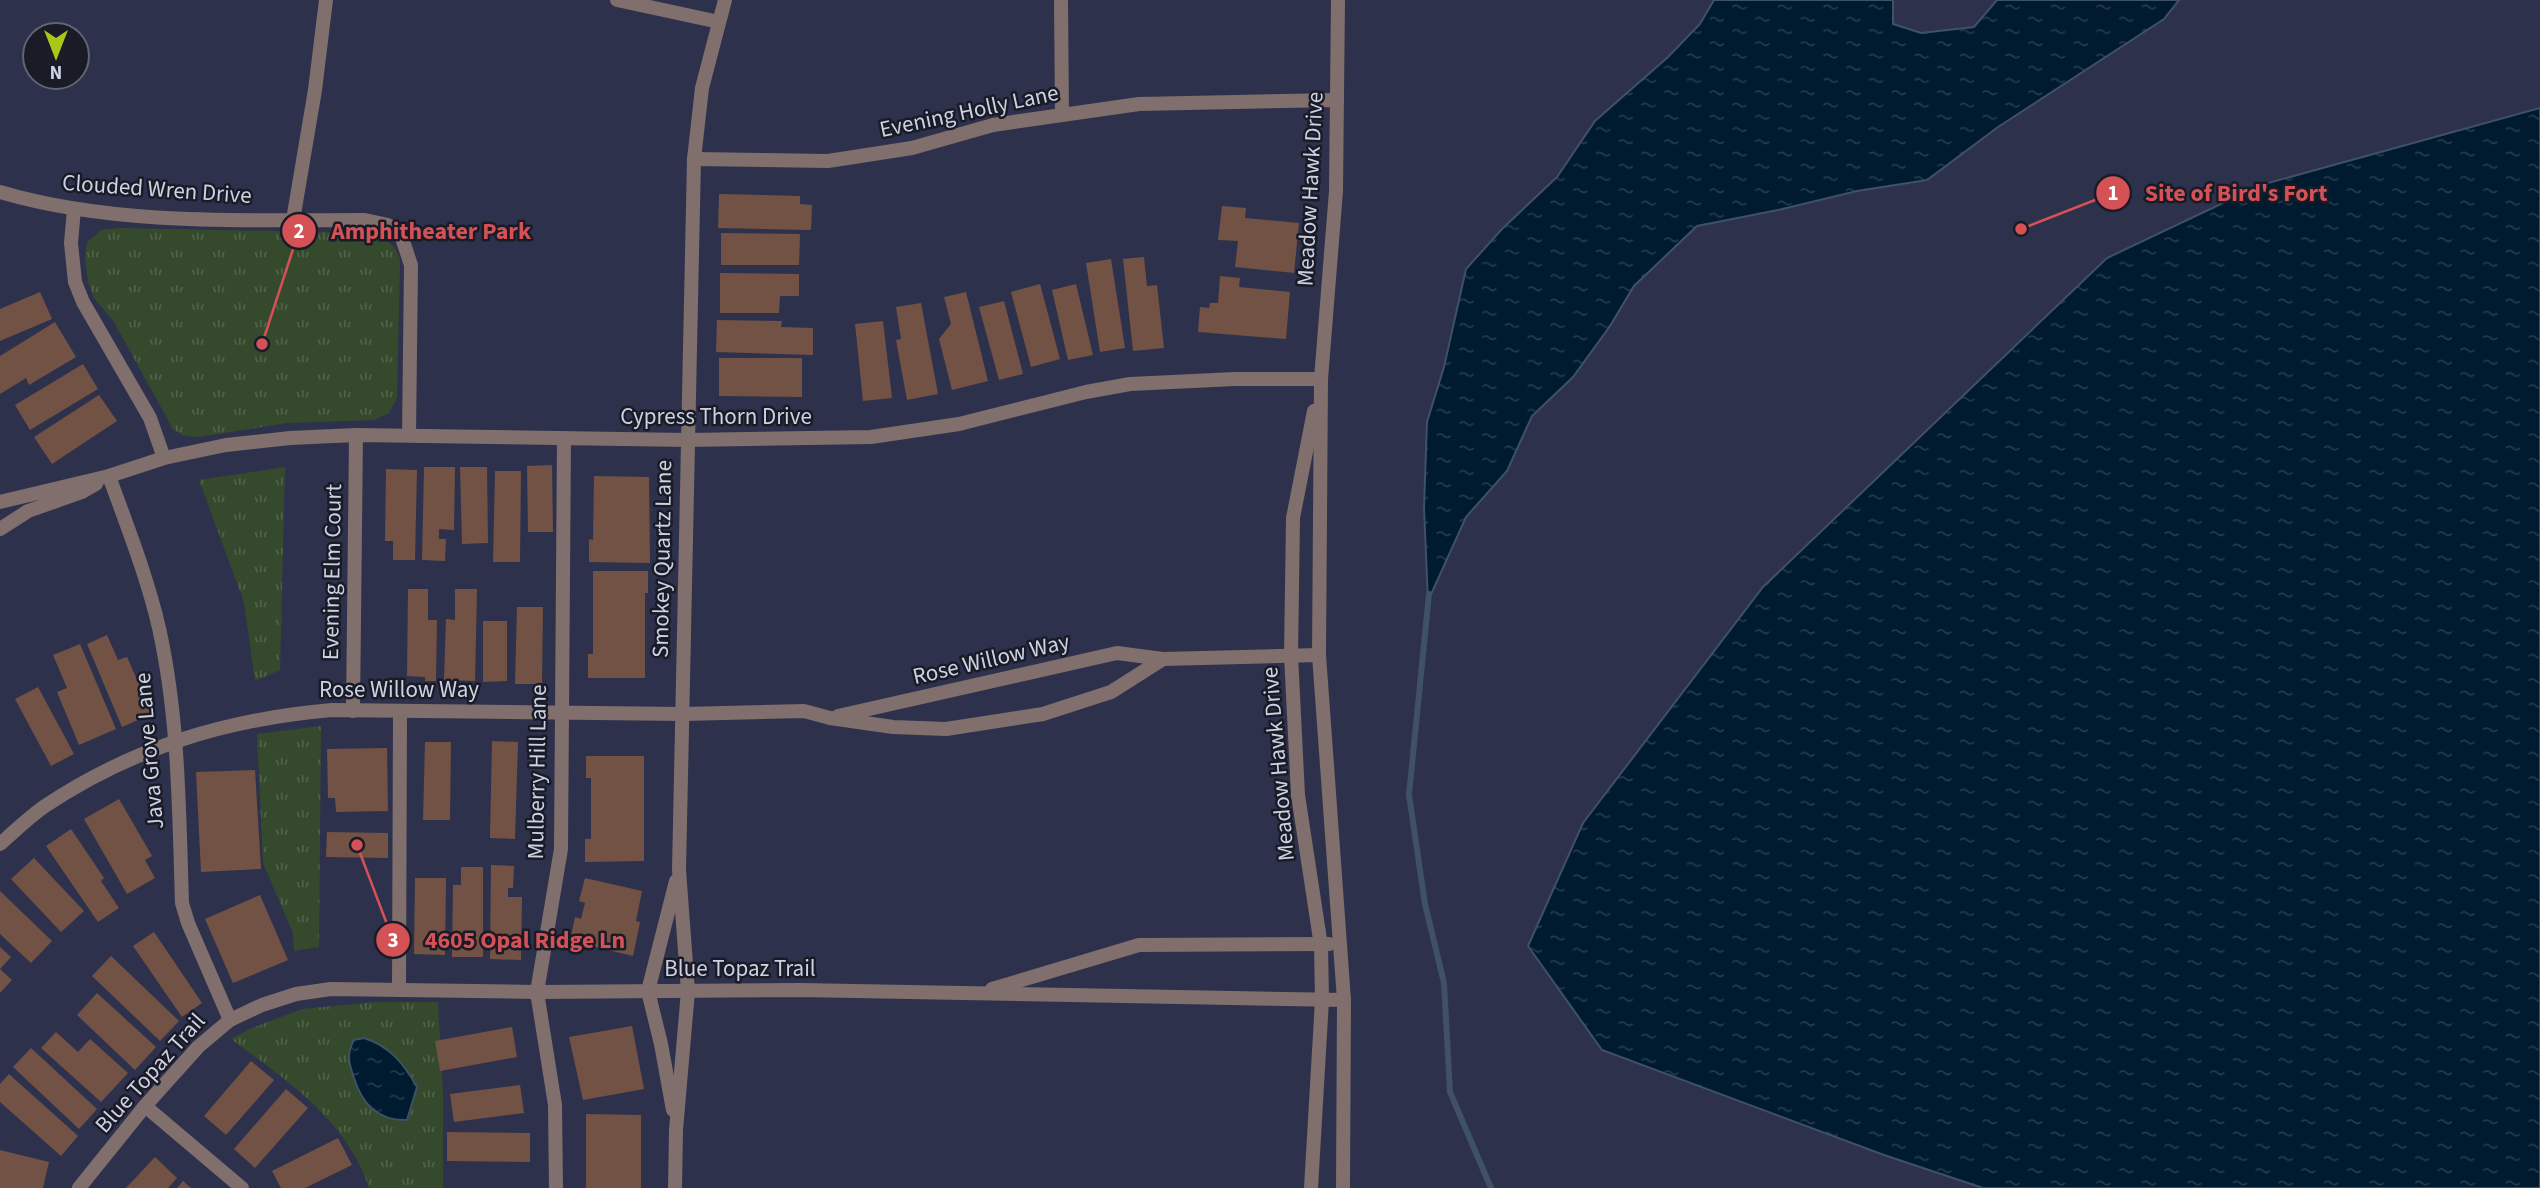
<svg xmlns="http://www.w3.org/2000/svg" width="2540" height="1188" font-family="'Source Sans 3',sans-serif">
<style>
.park{fill:url(#park-tufts)}
.water{fill:url(#water-ripples);stroke:#3e5165;stroke-width:2}
.lines{fill:none;stroke-linecap:round;stroke-linejoin:round}
.stream{stroke:#3e5165;stroke-width:6}
.building{fill:#725245}
.minor{stroke:#806f6d;stroke-width:14}
.labels{text-anchor:middle;dominant-baseline:central;stroke-width:5;stroke-linejoin:round;paint-order:stroke}
.street-label{font-size:23px;fill:#ced1e2;stroke:#191b27}
.leader{fill:none;stroke:#d45256;stroke-width:2.5}
.callout-dot{fill:#d45256;stroke:#191b27;stroke-width:2.5}
.mark-label{font-size:21px;text-anchor:middle;font-weight:bold;fill:#fff}
.callout-label{font-size:24px;text-anchor:middle;font-weight:bold;fill:#d45256;stroke:#191b27;stroke-width:5;stroke-linejoin:round;paint-order:stroke}
</style>
<defs>
<pattern id="park-tufts" width="24" height="20" patternUnits="userSpaceOnUse" patternTransform="scale(1.75)"><rect width="24" height="20" fill="#35492c"/><path d="M3 7l-1-3M5 7V3M7 7l1-3M15 17l-1-3M17 17v-4M19 17l1-3" fill="none" stroke="#51624a"/></pattern>
<pattern id="water-ripples" width="26" height="14" patternUnits="userSpaceOnUse" patternTransform="scale(1.75)"><rect width="26" height="14" fill="#001a2f"/><path d="M2 4q2-2 4 0t4 0M15 11q2-2 4 0t4 0" fill="none" stroke="#243a4d"/></pattern>
</defs>
<rect width="100%" height="100%" fill="#2e314c"/>
<g class="park">
<path d="M 119,228 L 378,233 L 395,248 L 400,259 L 397,398 L 389,413 L 374,420 L 287,423 L 199,437 L 182,435 L 173,429 L 114,322 L 94,298 L 88,282 L 85,256 L 87,242 L 102,230 Z"/>
<path d="M 285,467 L 280,670 L 255,681 L 244,602 L 199,480 Z"/>
<path d="M 321,726 L 319,947 L 294,951 L 293,933 L 263,863 L 257,734 Z"/>
<path d="M 376,1002 L 438,1002 L 443,1095 L 443,1188 L 369,1188 C 347,1120 286,1080 231,1039 L 252,1028 L 302,1009 Z"/>
</g>
<g class="water">
<path d="M 1714,0 L 1893,0 L 1893,24 L 1921,33 L 1974,27 L 1997,0 L 2179,0 L 2164,19 L 1998,127 L 1927,180 L 1857,191 L 1778,210 L 1697,226 L 1634,286 L 1610,326 L 1573,377 L 1532,416 L 1507,471 L 1466,517 L 1428,601 L 1424,508 L 1427,422 L 1444,367 L 1466,269 L 1502,229 L 1557,177 L 1595,121 L 1668,57 L 1700,24 Z"/>
<path d="M 2540,108 L 2540,1188 L 1983,1188 L 1884,1155 L 1602,1050 L 1528,946 L 1583,823 L 1763,587 L 2107,258 L 2261,185 Z"/>
<path d="M 364,1038 C 390,1046 404,1064 417,1087 L 407,1120 C 378,1121 362,1104 354,1078 C 349,1064 346,1054 354,1040 Z"/>
</g>
<g class="lines">
<path class="stream" d="M 1429,594 L 1409,795 L 1425,904 L 1444,983 L 1450,1092 L 1491,1188"/>
</g>
<g class="building">
<path d="M 719,194 L 800,196 L 800,204 L 812,205 L 811,230 L 718,228 Z"/>
<path d="M 1222,206 L 1246,208 L 1245,218 L 1299,223 L 1294,273 L 1235,267 L 1238,241 L 1218,240 Z"/>
<path d="M 721,233 L 800,234 L 799,265 L 721,265 Z"/>
<path d="M 1144,257 L 1147,286 L 1157,285 L 1164,348 L 1133,351 L 1123,259 Z"/>
<path d="M 1111,259 L 1125,348 L 1100,352 L 1086,263 Z"/>
<path d="M 720,273 L 799,274 L 799,296 L 780,296 L 779,313 L 720,313 Z"/>
<path d="M 1220,276 L 1240,278 L 1239,287 L 1290,292 L 1286,339 L 1198,332 L 1200,307 L 1209,308 L 1210,303 L 1218,303 Z"/>
<path d="M 1040,284 L 1060,359 L 1031,367 L 1011,292 Z"/>
<path d="M 1076,284 L 1093,355 L 1068,360 L 1052,290 Z"/>
<path d="M 40,292 L 52,319 L 0,341 L 0,309 Z"/>
<path d="M 966,292 L 988,381 L 952,390 L 939,339 L 951,324 L 944,297 Z"/>
<path d="M 1004,301 L 1023,374 L 999,380 L 979,307 Z"/>
<path d="M 921,303 L 938,394 L 907,400 L 896,340 L 901,339 L 896,307 Z"/>
<path d="M 717,320 L 782,321 L 781,327 L 813,328 L 813,355 L 716,352 Z"/>
<path d="M 883,321 L 892,398 L 863,401 L 855,324 Z"/>
<path d="M 55,322 L 76,357 L 29,385 L 26,378 L 0,394 L 0,356 Z"/>
<path d="M 719,358 L 802,358 L 802,397 L 719,396 Z"/>
<path d="M 83,364 L 98,389 L 30,430 L 15,405 Z"/>
<path d="M 99,395 L 117,421 L 52,464 L 34,437 Z"/>
<path d="M 552,465 L 553,532 L 528,532 L 527,466 Z"/>
<path d="M 424,467 L 455,467 L 454,530 L 439,529 L 439,539 L 446,539 L 445,561 L 422,560 Z"/>
<path d="M 460,467 L 487,467 L 488,543 L 462,544 Z"/>
<path d="M 386,469 L 417,470 L 415,560 L 393,560 L 393,541 L 385,541 Z"/>
<path d="M 495,471 L 521,471 L 520,562 L 493,562 Z"/>
<path d="M 594,476 L 649,477 L 650,563 L 589,562 L 589,539 L 593,540 Z"/>
<path d="M 593,571 L 648,571 L 648,593 L 645,593 L 645,678 L 588,678 L 588,654 L 593,654 Z"/>
<path d="M 408,589 L 428,589 L 428,620 L 437,620 L 436,681 L 425,681 L 425,677 L 407,676 Z"/>
<path d="M 455,589 L 477,589 L 475,681 L 444,680 L 446,619 L 455,620 Z"/>
<path d="M 517,607 L 543,607 L 542,684 L 515,684 Z"/>
<path d="M 483,621 L 507,621 L 507,681 L 483,682 Z"/>
<path d="M 107,635 L 118,660 L 127,657 L 152,714 L 122,727 L 87,644 Z"/>
<path d="M 80,644 L 116,729 L 79,745 L 57,692 L 67,688 L 53,655 Z"/>
<path d="M 38,687 L 74,754 L 51,766 L 15,699 Z"/>
<path d="M 492,741 L 518,742 L 515,839 L 490,838 Z"/>
<path d="M 425,742 L 451,742 L 450,820 L 423,820 Z"/>
<path d="M 387,748 L 388,811 L 336,812 L 335,798 L 328,798 L 327,749 Z"/>
<path d="M 586,756 L 644,756 L 644,861 L 585,862 L 585,839 L 591,839 L 591,778 L 586,778 Z"/>
<path d="M 255,770 L 261,869 L 201,872 L 196,772 Z"/>
<path d="M 119,799 L 152,856 L 145,860 L 155,878 L 127,894 L 84,819 Z"/>
<path d="M 71,829 L 104,878 L 101,881 L 119,908 L 98,922 L 46,846 Z"/>
<path d="M 327,832 L 388,833 L 388,858 L 326,857 Z"/>
<path d="M 34,858 L 84,911 L 61,932 L 11,879 Z"/>
<path d="M 491,865 L 514,866 L 513,888 L 508,888 L 508,897 L 522,897 L 521,960 L 490,959 Z"/>
<path d="M 461,867 L 483,867 L 483,957 L 452,957 L 453,885 L 461,885 Z"/>
<path d="M 415,878 L 446,878 L 445,955 L 414,954 Z"/>
<path d="M 585,878 L 642,891 L 636,921 L 640,922 L 633,956 L 570,941 L 575,917 L 581,919 L 585,903 L 579,901 Z"/>
<path d="M 0,891 L 52,941 L 31,963 L 0,934 Z"/>
<path d="M 260,895 L 288,960 L 233,983 L 205,919 Z"/>
<path d="M 154,932 L 202,1003 L 182,1017 L 133,946 Z"/>
<path d="M 0,947 L 11,957 L 0,969 L 12,980 L 0,993 Z"/>
<path d="M 111,956 L 179,1021 L 160,1041 L 92,976 Z"/>
<path d="M 97,993 L 156,1047 L 135,1070 L 77,1015 Z"/>
<path d="M 632,1026 L 644,1089 L 583,1100 L 569,1037 Z"/>
<path d="M 512,1027 L 517,1057 L 440,1071 L 435,1041 Z"/>
<path d="M 56,1032 L 78,1052 L 90,1039 L 128,1073 L 101,1102 L 41,1048 Z"/>
<path d="M 31,1048 L 97,1109 L 79,1129 L 13,1067 Z"/>
<path d="M 251,1061 L 274,1080 L 226,1135 L 204,1116 Z"/>
<path d="M 9,1074 L 78,1136 L 61,1156 L 0,1102 L 0,1084 Z"/>
<path d="M 520,1085 L 524,1113 L 454,1122 L 450,1094 Z"/>
<path d="M 286,1089 L 308,1108 L 255,1168 L 234,1149 Z"/>
<path d="M 586,1114 L 641,1115 L 641,1188 L 586,1188 Z"/>
<path d="M 447,1132 L 530,1133 L 530,1162 L 447,1161 Z"/>
<path d="M 338,1138 L 352,1165 L 305,1188 L 281,1188 L 272,1171 Z"/>
<path d="M 0,1150 L 49,1162 L 43,1188 L 0,1188 Z"/>
<path d="M 155,1157 L 177,1178 L 168,1188 L 126,1188 Z"/>
<path d="M 183,1181 L 191,1188 L 177,1188 Z"/>
</g>
<g class="lines">
<g class="minor">
<path d="M 617,0 L 719,22"/>
<path d="M 1061,0 L 1062,114"/>
<path d="M 1338,0 L 1336,191 L 1321,379 L 1319,655 L 1344,1000 L 1343,1188"/>
<path d="M 694,159 L 828,161 L 912,148 L 993,125 L 1139,104 L 1337,100"/>
<path d="M 0,192 C 114,226 247,220 365,220 L 388,225 L 402,238 L 411,265 L 409,435"/>
<path d="M 74,209 L 71,243 L 75,282 L 83,302 L 150,418 L 164,458"/>
<path d="M 293,220 L 315,90 L 326,0"/>
<path d="M 109,476 C 127,526 147,576 159,628 C 179,718 179,811 182,903 L 188,923 L 230,1020"/>
<path d="M 0,502 L 109,476 L 164,458 L 226,445 L 290,438 L 356,435 L 687,440 L 871,437 L 959,424 L 1086,392 L 1130,384 L 1235,379 L 1321,379"/>
<path d="M 0,529 L 28,511 L 82,492 L 96,484"/>
<path d="M 353,711 L 356,435"/>
<path d="M 838,716 L 1117,653 L 1163,659 L 1319,655"/>
<path d="M 0,844 C 15,831 29,817 45,806 C 134,747 227,719 332,710 L 683,714 L 804,711 L 830,718 L 893,727 L 946,729 L 1043,714 L 1111,692 L 1163,659"/>
<path d="M 992,989 L 1139,945 L 1329,944"/>
<path d="M 399,990 L 400,713"/>
<path d="M 145,1106 L 242,1188"/>
<path d="M 673,1110 L 661,1044 L 648,991 L 676,881"/>
<path d="M 79,1188 L 145,1106 L 198,1047 L 230,1020 L 262,1005 L 296,994 L 331,989 L 537,992 L 800,990 L 1344,1000"/>
<path d="M 556,1188 L 555,1105 L 537,992 L 561,849 L 564,438"/>
<path d="M 675,1188 L 676,1130 L 688,991 L 679,870 L 694,159 L 702,88 L 725,0"/>
<path d="M 1311,1188 L 1322,1000 L 1321,946 L 1298,795 L 1291,655 L 1293,518 L 1314,411"/>
</g>
</g>
<g class="labels">
<g class="street-label">
<text transform="translate(969 111) rotate(-12)">Evening Holly Lane</text>
<text transform="translate(157 189) rotate(4)">Clouded Wren Drive</text>
<text transform="translate(1310 189) rotate(-87)">Meadow Hawk Drive</text>
<text x="716" y="416">Cypress Thorn Drive</text>
<text transform="translate(662 559) rotate(-89)">Smokey Quartz Lane</text>
<text transform="translate(332 572) rotate(-89)">Evening Elm Court</text>
<text transform="translate(991 659) rotate(-13)">Rose Willow Way</text>
<text x="399" y="689">Rose Willow Way</text>
<text transform="translate(149 751) rotate(-95)">Java Grove Lane</text>
<text transform="translate(1278 764) rotate(-95)">Meadow Hawk Drive</text>
<text transform="translate(537 772) rotate(-89)">Mulberry Hill Lane</text>
<text x="740" y="968">Blue Topaz Trail</text>
<text transform="translate(150 1073) rotate(-48)">Blue Topaz Trail</text>
</g>
</g>
<path class="leader" d="M2021 229L2113 193M262 344L299 231M357 845L393 940"/>
<g class="callout-dot">
<circle cx="2021" cy="229" r="7"/>
<circle cx="262" cy="344" r="7"/>
<circle cx="357" cy="845" r="7"/>
<circle cx="2113" cy="193" r="18"/>
<circle cx="299" cy="231" r="18"/>
<circle cx="393" cy="940" r="18"/>
</g>
<g class="mark-label">
<text x="2113" y="200">1</text>
<text x="299" y="238">2</text>
<text x="393" y="947">3</text>
</g>
<g class="callout-label">
<text x="2236" y="201">Site of Bird's Fort</text>
<text x="431" y="239">Amphitheater Park</text>
<text x="525" y="948">4605 Opal Ridge Ln</text>
</g>
<g transform="translate(56 56) rotate(180)"><circle r="33" fill="#191b27" stroke="#616472" stroke-width="2"/>
<path d="M0-5L12 26L0 18L-12 26Z" fill="#a9c719"/>
<text y="-10" font-size="19" font-weight="bold" text-anchor="middle" fill="#ced1e2">N</text>
</g>
</svg>
